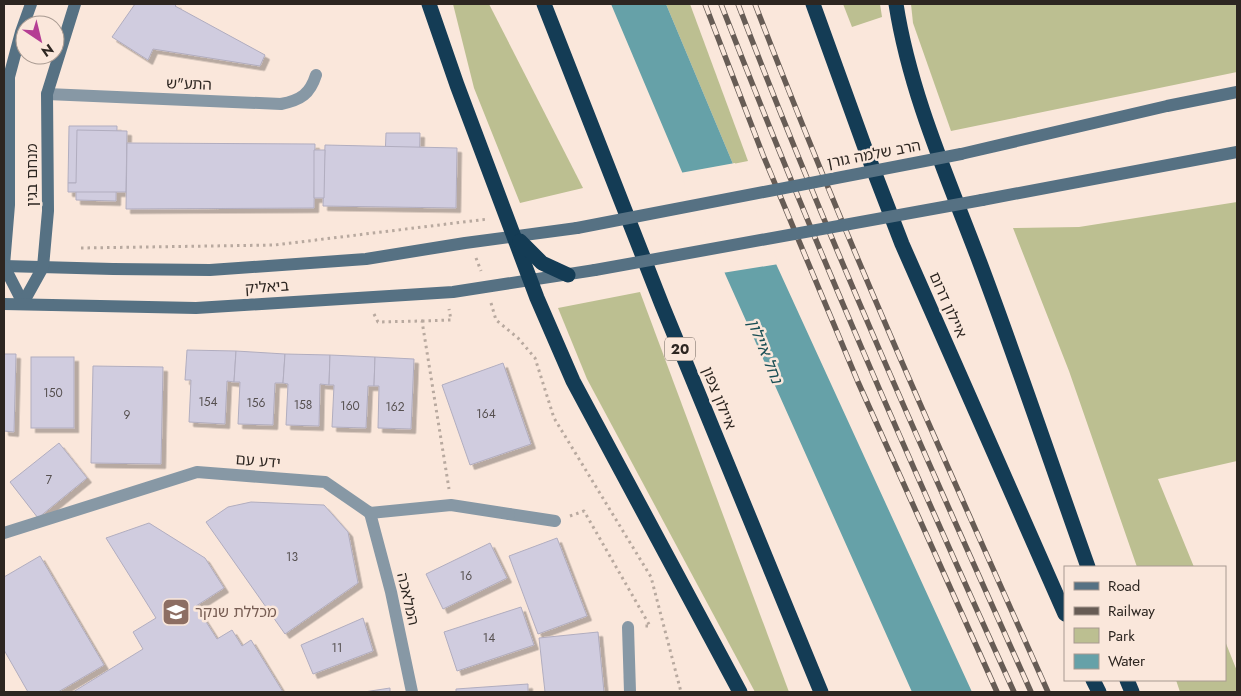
<svg xmlns="http://www.w3.org/2000/svg" width="1241" height="696" font-family="Jost,'Noto Sans Hebrew',sans-serif">
<style>
.green{fill:#bcbf91}
.water{fill:#66a1a8}
.pier{fill:#fae7db}
.building{fill:#d0ccdf;stroke:#b1adbf;filter:url(#shadow)}
.lines{fill:none;stroke-linecap:round;stroke-linejoin:round}
.path{stroke:#b8a99f;stroke-width:3;stroke-dasharray:2.5 4;stroke-linecap:butt}
.lane{stroke:#8798a5;stroke-width:12}
.street{stroke:#8798a5;stroke-width:12}
.secondary{stroke:#567183;stroke-width:12}
.highway{stroke:#143c55;stroke-width:15}
.rail-casing{stroke:#675c55;stroke-width:5.5}
.rail{stroke:#fae7db;stroke-width:4;stroke-dasharray:11;stroke-linecap:butt}
.secondary-bridge{stroke:#567183;stroke-width:12}
.labels{text-anchor:middle;dominant-baseline:central;stroke-width:5;stroke-linejoin:round;paint-order:stroke}
.number-label{font-size:12px;fill:#565050}
.shield{fill:#fae7db;stroke:#6a6059;stroke-width:1}
.shield-label{font-size:14px;font-weight:bold;fill:#2d2621}
.street-label{font-size:15px;fill:#2d2621;stroke:#fae7db}
.education-label{font-size:15px;fill:#785e54;stroke:#fae7db;text-anchor:start}
.water-label{font-size:16px;font-style:italic;fill:#184d53;stroke:#fae7db}
</style>
<defs>
<filter id="shadow"><feDropShadow dx="4.5" dy="4.5" stdDeviation="0" flood-color="#0004"/></filter>
</defs>
<rect width="100%" height="100%" fill="#fae7db"/>
<g class="green">
<path d="M 453,4 L 489,4 L 583,188 L 520,203 L 474,88 Z"/>
<path d="M 666,4 L 690,4 L 748,161 L 733,164 Z"/>
<path d="M 843,4 L 880,4 L 882,17 L 852,27 Z"/>
<path d="M 911,4 L 1237,4 L 1237,72 L 951,131 L 913,23 Z"/>
<path d="M 1237,202 L 1237,461 L 1158,479 L 1194,567 L 1137,567 L 1069,371 L 1013,228 L 1079,227 Z"/>
<path d="M 640,292 L 789,692 L 755,692 L 587,379 L 558,308 Z"/>
<path d="M 1225,641 L 1237,671 L 1237,692 L 1180,692 L 1176,680 L 1225,680 Z"/>
</g>
<path class="water" d="M 611,4 L 666,4 L 733,164 L 777,266 L 972,692 L 912,692 L 726,276 Z"/>
<path class="pier" d="M 735,163 L 779,264 L 722,273 L 680,173 Z"/>
<g class="building">
<path d="M 135,4 L 177,4 L 175,6 L 265,55 L 260,66 L 153,49 L 148,60 L 112,37 Z"/>
<path d="M 69,126 L 117,126 L 116,201 L 76,200 L 76,183 L 68,183 Z"/>
<path d="M 77,130 L 127,131 L 126,192 L 68,192 L 68,183 L 76,183 Z"/>
<path d="M 386,133 L 420,133 L 419,183 L 384,182 Z"/>
<path d="M 127,143 L 315,144 L 314,208 L 126,209 Z"/>
<path d="M 325,145 L 457,148 L 456,208 L 323,206 Z"/>
<path d="M 314,150 L 325,150 L 324,198 L 314,198 Z"/>
<path d="M 187,350 L 236,351 L 234,382 L 227,381 L 225,424 L 189,422 L 191,380 L 185,380 Z"/>
<path d="M 236,351 L 285,354 L 283,383 L 275,383 L 273,425 L 238,424 L 240,382 L 234,382 Z"/>
<path d="M 4,354 L 16,354 L 14,432 L 4,431 Z"/>
<path d="M 285,354 L 330,355 L 329,385 L 320,384 L 319,426 L 286,425 L 288,384 L 283,383 Z"/>
<path d="M 330,355 L 375,357 L 374,386 L 368,386 L 366,428 L 332,427 L 334,385 L 329,385 Z"/>
<rect x="31" y="357" width="43" height="71"/>
<path d="M 375,357 L 414,359 L 411,429 L 378,428 L 379,386 L 374,386 Z"/>
<path d="M 503,363 L 531,444 L 470,465 L 442,385 Z"/>
<path d="M 93,366 L 163,367 L 161,464 L 91,463 Z"/>
<path d="M 59,443 L 87,478 L 38,518 L 10,482 Z"/>
<path d="M 251,502 L 324,505 L 348,532 L 358,583 L 285,634 L 206,522 L 228,507 Z"/>
<path d="M 149,523 L 205,558 L 224,588 L 196,606 L 217,639 L 232,630 L 242,646 L 251,640 L 283,692 L 73,692 L 143,649 L 133,632 L 156,618 L 106,538 Z"/>
<path d="M 557,538 L 587,616 L 538,634 L 509,556 Z"/>
<path d="M 490,543 L 507,578 L 443,609 L 426,574 Z"/>
<path d="M 40,556 L 104,665 L 58,692 L 28,692 L 4,650 L 4,577 Z"/>
<path d="M 521,607 L 534,645 L 457,671 L 444,632 Z"/>
<path d="M 363,618 L 373,651 L 313,674 L 301,645 Z"/>
<path d="M 598,632 L 604,692 L 545,692 L 539,638 Z"/>
<path d="M 528,684 L 528,692 L 456,692 L 456,689 Z"/>
<path d="M 390,688 L 390,692 L 364,692 Z"/>
</g>
<g class="lines">
<g class="path">
<path d="M 81,248 L 275,245 L 488,219"/>
<path d="M 476,258 L 481,271"/>
<path d="M 491,303 L 496,320 L 518,338 L 535,358 L 554,418 L 651,577 L 681,692"/>
<path d="M 374,314 L 378,322 L 422,321 L 449,489"/>
<path d="M 422,321 L 451,320 L 449,309"/>
<path d="M 570,516 L 584,511 L 650,626 L 643,626"/>
</g>
<g class="lane">
<path d="M 509,514 L 555,521"/>
<path d="M 628,627 L 630,692"/>
</g>
<g class="street">
<path d="M 47,94 L 281,104 C 301,100 310,94 316,75"/>
<path d="M 370,513 L 391,592 L 412,692"/>
<path d="M 4,533 L 197,472 L 325,482 L 370,513 L 451,505 L 509,514"/>
</g>
<g class="secondary">
<path d="M 961,154 L 1167,106 L 1237,92"/>
<path d="M 982,200 L 1237,152"/>
<path d="M 4,265 L 9,205 L 9,77 L 21,32 L 31,4"/>
<path d="M 4,266 L 113,269 L 210,270 L 366,259 L 465,243 L 577,228"/>
<path d="M 4,266 L 23,303"/>
<path d="M 23,303 L 43,267 L 48,211 L 47,94 L 75,4"/>
<path d="M 4,304 L 196,308 L 453,292 L 595,270"/>
</g>
<g class="highway">
<path d="M 429,4 L 457,85 L 537,298 L 573,381 L 740,692"/>
<path d="M 544,4 L 662,305 L 821,692"/>
<path d="M 813,4 L 865,148 L 902,244 L 1065,614"/>
<path d="M 896,4 C 910,94 948,178 980,263 C 1018,364 1052,466 1088,567"/>
<path d="M 520,241 L 542,263 L 568,275"/>
<path d="M 1093,680 L 1099,692"/>
<path d="M 1127,680 L 1132,692"/>
</g>
<defs>
<g id="rail">
<path d="M 705,4 L 763,155 L 858,382 L 997,692"/>
<path d="M 721,4 C 811,237 911,465 1014,692"/>
<path d="M 738,4 C 827,237 929,465 1031,692"/>
<path d="M 755,4 C 844,237 946,464 1048,692"/>
</g>
</defs>
<use href="#rail" class="rail-casing"/>
<use href="#rail" class="rail"/>
<g class="secondary-bridge">
<path d="M 577,228 L 961,154"/>
<path d="M 595,270 L 982,200"/>
</g>
</g>
<defs>
<symbol id="university-square" viewBox="-11 -11 22 22"><rect x="-9" y="-9" width="18" height="18" rx="4" fill="#8d6e63" stroke="#fae7db"/><path d="M0-5L7-2L0 1L-7-2ZM-4 1L0 2.5L4 1V4Q0 6-4 4Z" fill="#fff"/></symbol>
</defs>
<g fill-rule="evenodd">
<use href="#university-square" x="160" y="596" width="32" height="32"/>
</g>
<g class="labels">
<g class="number-label">
<text x="53" y="393">150</text>
<text x="208" y="402">154</text>
<text x="256" y="403">156</text>
<text x="303" y="405">158</text>
<text x="350" y="406">160</text>
<text x="395" y="407">162</text>
<text x="486" y="414">164</text>
<text x="127" y="415">9</text>
<text x="49" y="480">7</text>
<text x="292" y="557">13</text>
<text x="466" y="576">16</text>
<text x="489" y="638">14</text>
<text x="337" y="648">11</text>
</g>
<rect class="shield" x="665" y="337.5" width="30" height="23" rx="4"/>
<g class="shield-label">
<text x="680" y="349">20</text>
</g>
<g class="street-label">
<text transform="translate(189 84) rotate(2)">התע"ש</text>
<text transform="translate(874 154) rotate(-11)">הרב שלמה גורן</text>
<text transform="translate(32 175) rotate(-90)">מנחם בגין</text>
<text transform="translate(267 287) rotate(-4)">ביאליק</text>
<text transform="translate(948 305) rotate(66)">איילון דרום</text>
<text transform="translate(719 398) rotate(68)">איילון צפון</text>
<text transform="translate(258 461) rotate(5)">ידע עם</text>
<text transform="translate(408 599) rotate(77)">המלאכה</text>
</g>
<g class="education-label">
<text x="195" y="612">מכללת שנקר</text>
</g>
<g class="water-label">
<text transform="translate(765 351) rotate(68)">נחל איילון</text>
</g>
</g>
<rect width="1241" height="696" fill="none" stroke="#2d2621" stroke-width="10"/>
<rect x="1064" y="566" width="162" height="115" fill="#fae7db" stroke="#a89a91"/>
<rect x="1074" y="582" width="25" height="8" fill="#567183" stroke="#a89a91"/>
<text x="1108" y="591" font-size="15" fill="#2d2621">Road</text>
<rect x="1074" y="607" width="25" height="8" fill="#675c55" stroke="#a89a91"/>
<text x="1108" y="616" font-size="15" fill="#2d2621">Railway</text>
<rect x="1074" y="628" width="25" height="15" fill="#bcbf91" stroke="#a89a91"/>
<text x="1108" y="641" font-size="15" fill="#2d2621">Park</text>
<rect x="1074" y="654" width="25" height="15" fill="#66a1a8" stroke="#a89a91"/>
<text x="1108" y="666" font-size="15" fill="#2d2621">Water</text>
<g transform="translate(40 40) rotate(145)"><circle r="24" fill="#fae7db" stroke="#a89a91"/>
<path d="M0-4L9 19L0 12L-9 19Z" fill="#b53e94"/>
<text y="-8" font-size="14" font-weight="bold" text-anchor="middle" fill="#2d2621">N</text>
</g>
</svg>
